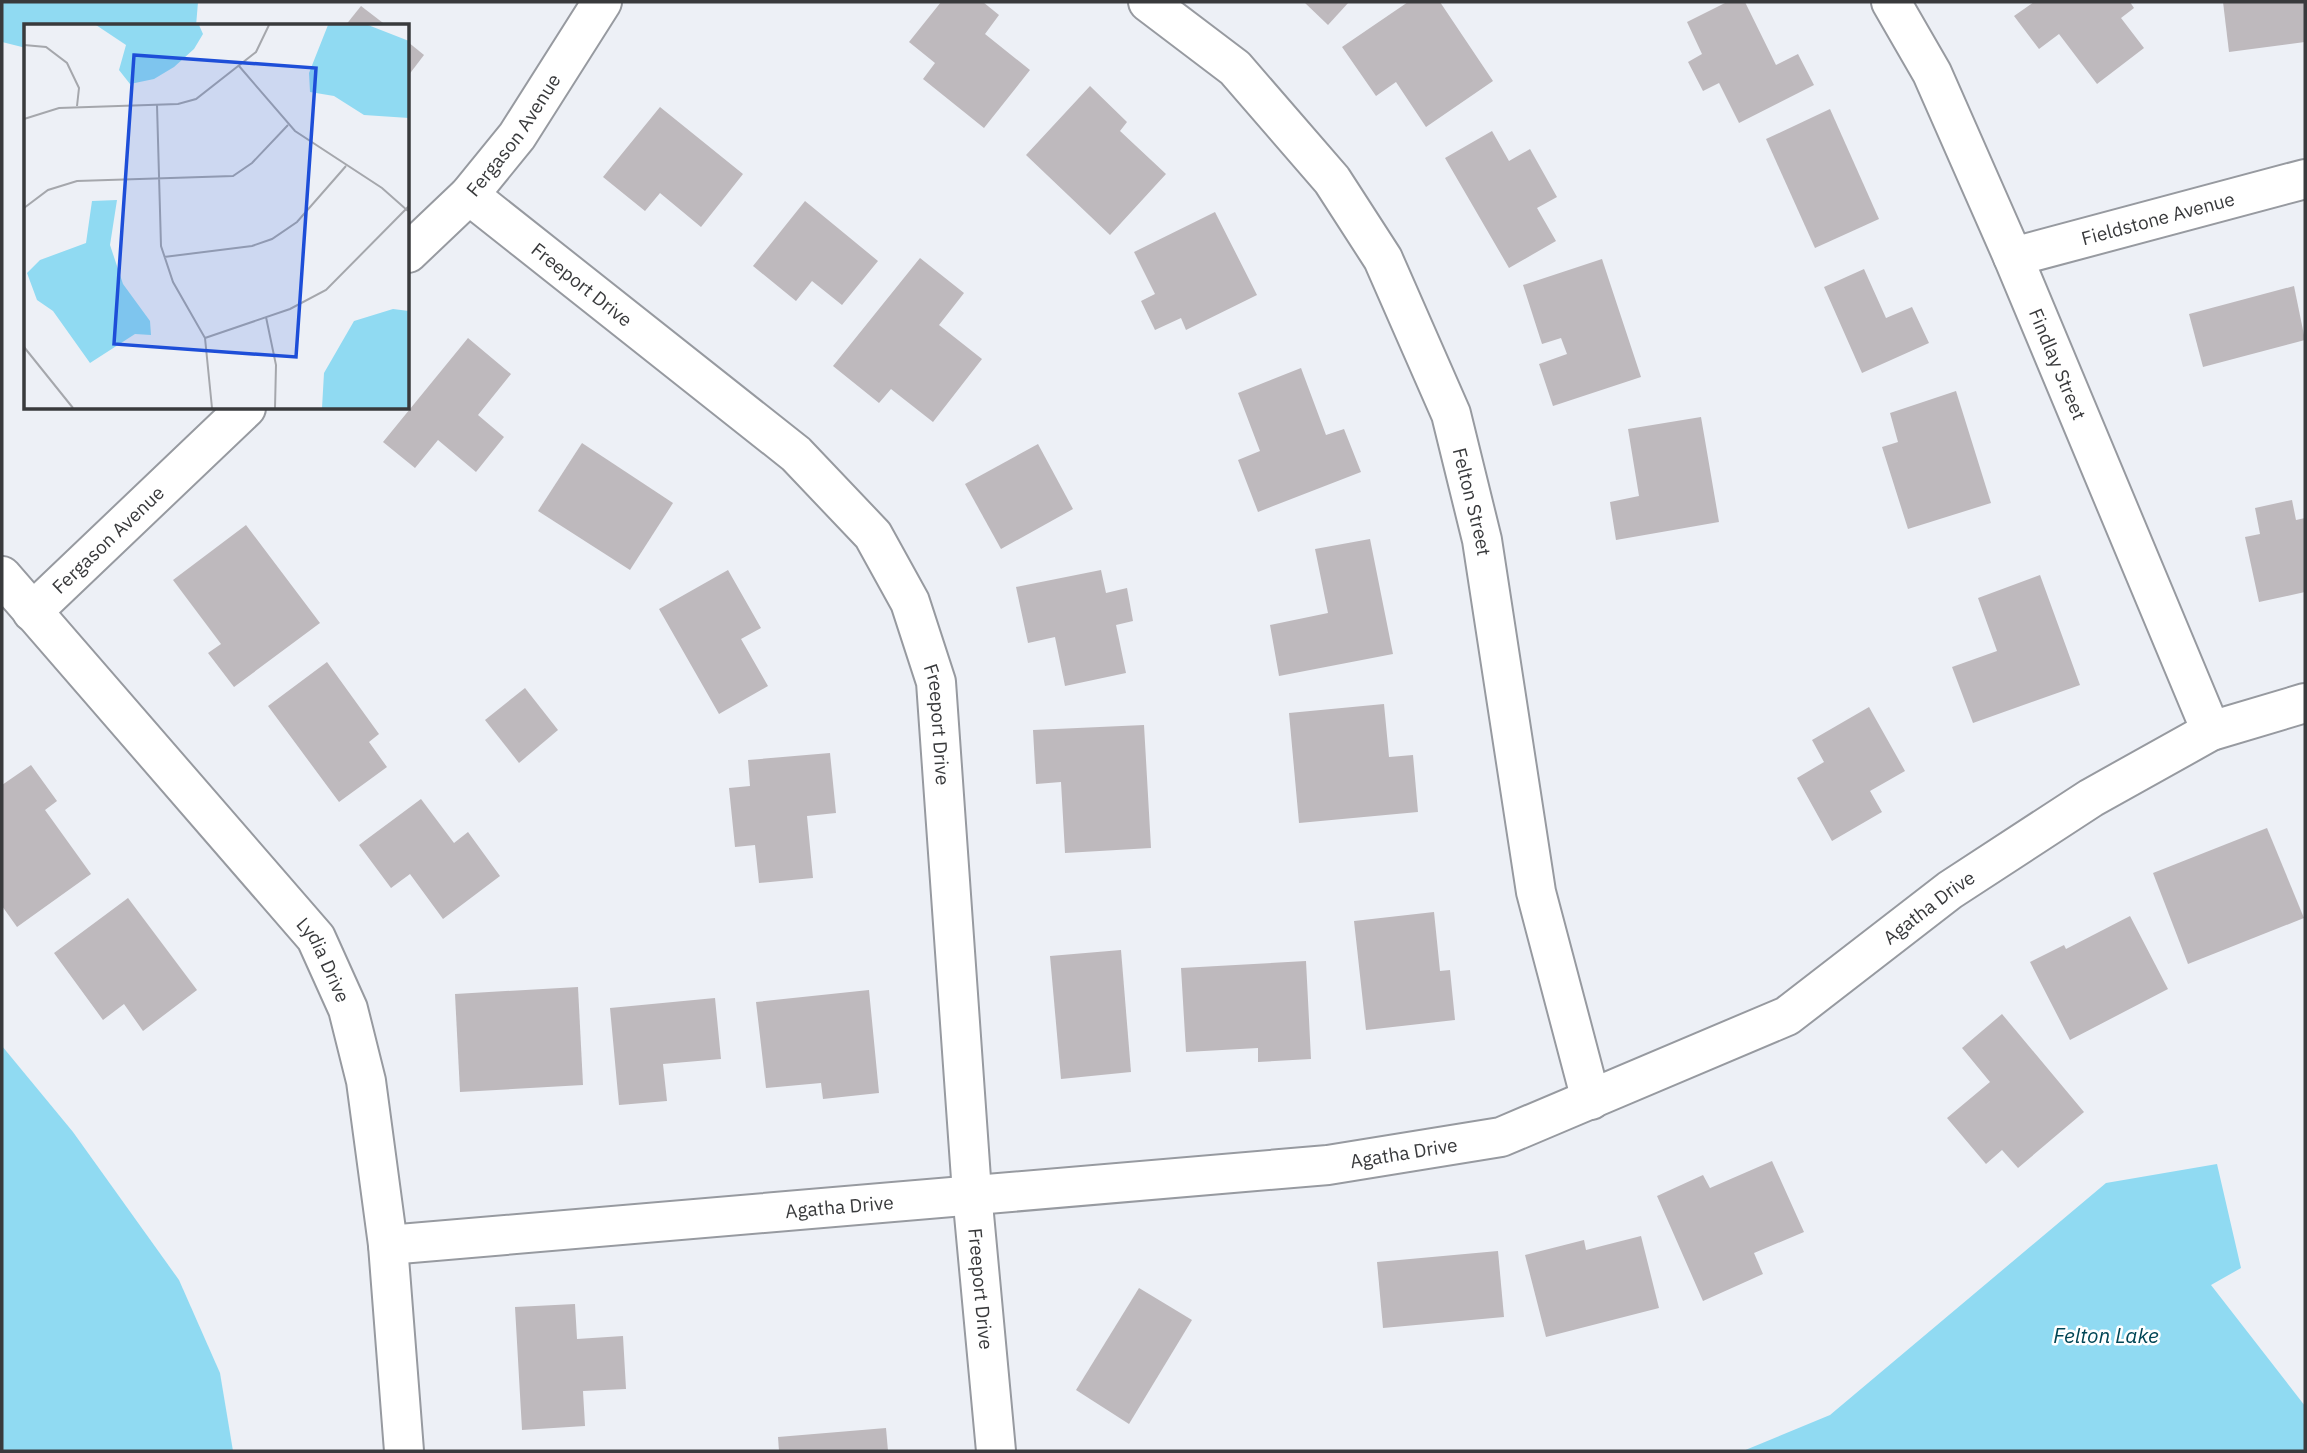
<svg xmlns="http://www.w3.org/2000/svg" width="2307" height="1453" font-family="'IBM Plex Sans',sans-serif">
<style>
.water{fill:#90daf2}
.building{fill:#beb9bd}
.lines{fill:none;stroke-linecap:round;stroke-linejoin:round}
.minor-casing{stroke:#979aa0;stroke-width:42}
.minor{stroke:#fff;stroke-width:38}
.labels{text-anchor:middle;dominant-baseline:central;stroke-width:5;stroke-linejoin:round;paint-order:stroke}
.street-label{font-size:19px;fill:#393a3c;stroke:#fff}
.water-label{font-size:21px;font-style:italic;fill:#004656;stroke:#fff}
.inset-road{fill:none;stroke:#a5a7ac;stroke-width:2}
.view{fill:#1d4ed8;fill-opacity:0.15;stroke:#1d4ed8;stroke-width:3.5}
.inset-edge{fill:none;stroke:#393a3c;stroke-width:3.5}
</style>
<rect width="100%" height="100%" fill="#edf0f6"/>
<g class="water">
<path d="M 2,2 L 198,2 L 196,26 L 26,26 L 26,48 L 2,42 Z"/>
<path d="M 2,1046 L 73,1132 L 179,1280 L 220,1373 L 233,1451 L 2,1451 Z"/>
<path d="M 2217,1164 L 2241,1268 L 2211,1285 L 2305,1406 L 2305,1451 L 1743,1451 L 1830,1415 L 2106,1183 Z"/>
</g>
<g class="building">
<path d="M 941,2 L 983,2 L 999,15 L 985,34 L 1030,70 L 984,128 L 923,79 L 935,63 L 909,42 Z"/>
<path d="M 1304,2 L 1349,2 L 1328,25 Z"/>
<path d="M 1408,2 L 1440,2 L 1493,81 L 1426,127 L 1396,82 L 1376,96 L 1342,47 Z"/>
<path d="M 1727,2 L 1745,2 L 1776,65 L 1798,54 L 1814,85 L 1739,123 L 1719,83 L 1703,91 L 1688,62 L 1702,54 L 1687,22 Z"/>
<path d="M 2034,2 L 2130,2 L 2134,8 L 2121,18 L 2144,48 L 2097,84 L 2059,34 L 2039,49 L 2014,16 Z"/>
<path d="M 2223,2 L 2305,2 L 2305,42 L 2229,52 Z"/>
<path d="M 361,6 L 387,26 L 345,26 Z"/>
<path d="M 408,42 L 424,55 L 408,76 Z"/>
<path d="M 1090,86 L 1127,122 L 1120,131 L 1166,174 L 1110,235 L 1026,155 Z"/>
<path d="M 660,107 L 743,174 L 701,227 L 660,193 L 645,211 L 603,177 Z"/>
<path d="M 1830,109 L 1879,219 L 1815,248 L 1766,139 Z"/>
<path d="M 1492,131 L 1509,161 L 1530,149 L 1557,197 L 1537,208 L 1556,241 L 1509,268 L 1445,158 Z"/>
<path d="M 805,201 L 878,261 L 842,305 L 812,281 L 796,301 L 753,266 Z"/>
<path d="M 1215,212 L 1257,295 L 1186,330 L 1181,318 L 1155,330 L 1141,301 L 1155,294 L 1134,252 Z"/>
<path d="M 920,258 L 964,293 L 939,325 L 982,359 L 933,422 L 891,389 L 879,403 L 833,366 Z"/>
<path d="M 1602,259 L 1641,377 L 1553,406 L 1539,364 L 1567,354 L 1561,338 L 1542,344 L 1523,285 Z"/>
<path d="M 1864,269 L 1886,318 L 1912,307 L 1929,343 L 1862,373 L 1824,287 Z"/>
<path d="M 2294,286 L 2305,340 L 2203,367 L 2189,314 Z"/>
<path d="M 468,338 L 511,374 L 478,415 L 504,437 L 476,472 L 438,440 L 415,468 L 383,442 Z"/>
<path d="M 1301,368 L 1326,435 L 1344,429 L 1361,472 L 1258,512 L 1238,460 L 1260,451 L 1238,393 Z"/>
<path d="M 1956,391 L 1991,503 L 1908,529 L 1882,447 L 1898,442 L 1890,413 Z"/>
<path d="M 1701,417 L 1719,522 L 1616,540 L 1610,502 L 1639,496 L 1628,429 Z"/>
<path d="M 582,443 L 673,503 L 630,570 L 538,511 Z"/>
<path d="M 1038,444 L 1073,509 L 1001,549 L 965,484 Z"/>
<path d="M 2292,500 L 2296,520 L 2305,518 L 2305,592 L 2259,602 L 2245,537 L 2260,534 L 2255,508 Z"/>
<path d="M 246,525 L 320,623 L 234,687 L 208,653 L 221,644 L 173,580 Z"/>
<path d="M 1370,539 L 1393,654 L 1279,676 L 1270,625 L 1328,613 L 1315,549 Z"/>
<path d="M 728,570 L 761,628 L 741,639 L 768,686 L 719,714 L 659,609 Z"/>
<path d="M 1101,570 L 1106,593 L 1127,588 L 1133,621 L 1116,625 L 1126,673 L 1065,686 L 1055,637 L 1028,643 L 1016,587 Z"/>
<path d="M 2040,575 L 2080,685 L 1973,723 L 1952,667 L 1997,651 L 1978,598 Z"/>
<path d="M 327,662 L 379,734 L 369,742 L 387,767 L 339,802 L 268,706 Z"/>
<path d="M 525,688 L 558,730 L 519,763 L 485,720 Z"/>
<path d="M 1384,704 L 1389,757 L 1413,755 L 1418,812 L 1299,823 L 1289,713 Z"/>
<path d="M 1869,707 L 1905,771 L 1870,791 L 1882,812 L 1832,841 L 1797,778 L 1824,762 L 1812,740 Z"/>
<path d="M 1144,725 L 1151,848 L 1065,853 L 1061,782 L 1036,784 L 1033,730 Z"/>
<path d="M 830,753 L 836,813 L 807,816 L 813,878 L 759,883 L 755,845 L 735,847 L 729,788 L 750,786 L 748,760 Z"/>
<path d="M 31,765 L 57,801 L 45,810 L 91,874 L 17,927 L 2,906 L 2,785 Z"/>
<path d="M 421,799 L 454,843 L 468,832 L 500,876 L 443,919 L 410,874 L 391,888 L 359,845 Z"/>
<path d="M 2267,828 L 2304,918 L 2188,964 L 2153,873 Z"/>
<path d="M 128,898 L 197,990 L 143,1031 L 124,1004 L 103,1020 L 54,953 Z"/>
<path d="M 1434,912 L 1440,971 L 1450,970 L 1455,1020 L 1366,1030 L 1354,921 Z"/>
<path d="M 2130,916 L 2168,989 L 2070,1040 L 2030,962 L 2064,945 L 2066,949 Z"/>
<path d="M 1121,950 L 1131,1072 L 1061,1079 L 1050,956 Z"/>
<path d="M 1306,961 L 1311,1059 L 1258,1062 L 1258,1048 L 1186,1052 L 1181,968 Z"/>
<path d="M 578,987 L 583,1085 L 460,1092 L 455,994 Z"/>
<path d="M 869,990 L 879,1093 L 823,1099 L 821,1083 L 766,1088 L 756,1002 Z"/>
<path d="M 715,998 L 721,1059 L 663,1064 L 667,1101 L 619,1105 L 610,1008 Z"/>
<path d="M 2002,1014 L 2084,1112 L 2018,1168 L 2002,1150 L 1986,1164 L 1947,1118 L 1990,1082 L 1962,1048 Z"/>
<path d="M 1772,1161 L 1804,1232 L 1754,1253 L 1763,1274 L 1703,1301 L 1657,1196 L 1703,1175 L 1710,1188 Z"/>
<path d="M 1641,1236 L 1659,1308 L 1546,1337 L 1525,1255 L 1584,1240 L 1586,1250 Z"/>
<path d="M 1498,1251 L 1504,1317 L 1383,1328 L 1377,1262 Z"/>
<path d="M 1139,1288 L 1192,1320 L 1129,1424 L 1076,1390 Z"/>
<path d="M 575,1304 L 577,1339 L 623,1336 L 626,1389 L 583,1391 L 585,1426 L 522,1430 L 515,1307 Z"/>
<path d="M 886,1428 L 888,1451 L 779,1451 L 778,1437 Z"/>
</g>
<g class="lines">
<defs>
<g id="minor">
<path id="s1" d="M 1148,2 L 1235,68 L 1332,180 L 1383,259 L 1451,414 L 1482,540 L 1536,892 L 1591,1100"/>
<path id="s2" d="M 1891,2 L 1932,73 L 2013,257 L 2211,731"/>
<path id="s3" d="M 469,195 L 796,454 L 873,535 L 910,602 L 936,682 L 972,1193 L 996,1451"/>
<path id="s4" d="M 408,253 L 469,195 L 517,136 L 602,2"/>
<path id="s5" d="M 2013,257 L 2305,179"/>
<path id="s6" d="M 2,576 L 316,938 L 348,1009 L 366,1081 L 388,1245 L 404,1451"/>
<path id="s7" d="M 32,612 L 246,408"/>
<path id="s8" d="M 388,1245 L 1328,1165 L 1501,1137 L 1787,1016 L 1950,890 L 2091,798 L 2211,731 L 2305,703"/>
</g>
</defs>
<use href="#minor" class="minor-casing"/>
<use href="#minor" class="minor"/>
</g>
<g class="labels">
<g class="street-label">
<text stroke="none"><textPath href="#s4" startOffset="159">Fergason Avenue</textPath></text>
<text stroke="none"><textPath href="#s5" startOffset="150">Fieldstone Avenue</textPath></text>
<text stroke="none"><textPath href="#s3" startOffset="144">Freeport Drive</textPath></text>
<text stroke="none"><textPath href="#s2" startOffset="399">Findlay Street</textPath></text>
<text stroke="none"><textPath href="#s1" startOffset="611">Felton Street</textPath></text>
<text stroke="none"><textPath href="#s7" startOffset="105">Fergason Avenue</textPath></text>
<text stroke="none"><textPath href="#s3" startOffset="732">Freeport Drive</textPath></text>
<text stroke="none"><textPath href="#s8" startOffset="1608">Agatha Drive</textPath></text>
<text stroke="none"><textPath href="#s6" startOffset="502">Lydia Drive</textPath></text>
<text stroke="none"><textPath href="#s8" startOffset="1020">Agatha Drive</textPath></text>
<text stroke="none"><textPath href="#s8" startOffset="453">Agatha Drive</textPath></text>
<text stroke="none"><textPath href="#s3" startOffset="1298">Freeport Drive</textPath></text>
</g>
<g class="water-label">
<text x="2106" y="1335">Felton Lake</text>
</g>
</g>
<g transform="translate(24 24)">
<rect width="385" height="385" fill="#edf0f6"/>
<path d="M 72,1 L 175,1 L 179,10 L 170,25 L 150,43 L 130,55 L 106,60 L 95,46 L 102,21 ZM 304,1 L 344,1 L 385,17 L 385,94 L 340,91 L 310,72 L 286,68 L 285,49 ZM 93,176 L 86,221 L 99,260 L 126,297 L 127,311 L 111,310 L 66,339 L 29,287 L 13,276 L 3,249 L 16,236 L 62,219 L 68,177 ZM 369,285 L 385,287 L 385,384 L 298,384 L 300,349 L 330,297 Z" fill="#90daf2"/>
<path class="inset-road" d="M 0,21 L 22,23 L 43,39 L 55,64 L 53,82M 215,42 L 271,107 L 358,164 L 384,187M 133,81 L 137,222 L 149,258 L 181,314 L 188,384M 0,95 L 35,84 L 154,80 L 172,75 L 232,28 L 245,1M 0,184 L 24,166 L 53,157 L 209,152 L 228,139 L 264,101M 140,233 L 228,222 L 248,215 L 273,198 L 322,142M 242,293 L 252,341 L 251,384M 181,314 L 266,285 L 302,266 L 385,182M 0,323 L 49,384"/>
<path class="view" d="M 110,31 L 292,44 L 272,333 L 90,320 Z"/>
<rect width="385" height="385" class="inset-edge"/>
</g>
<rect width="2307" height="1453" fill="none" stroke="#393a3c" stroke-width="7"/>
</svg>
